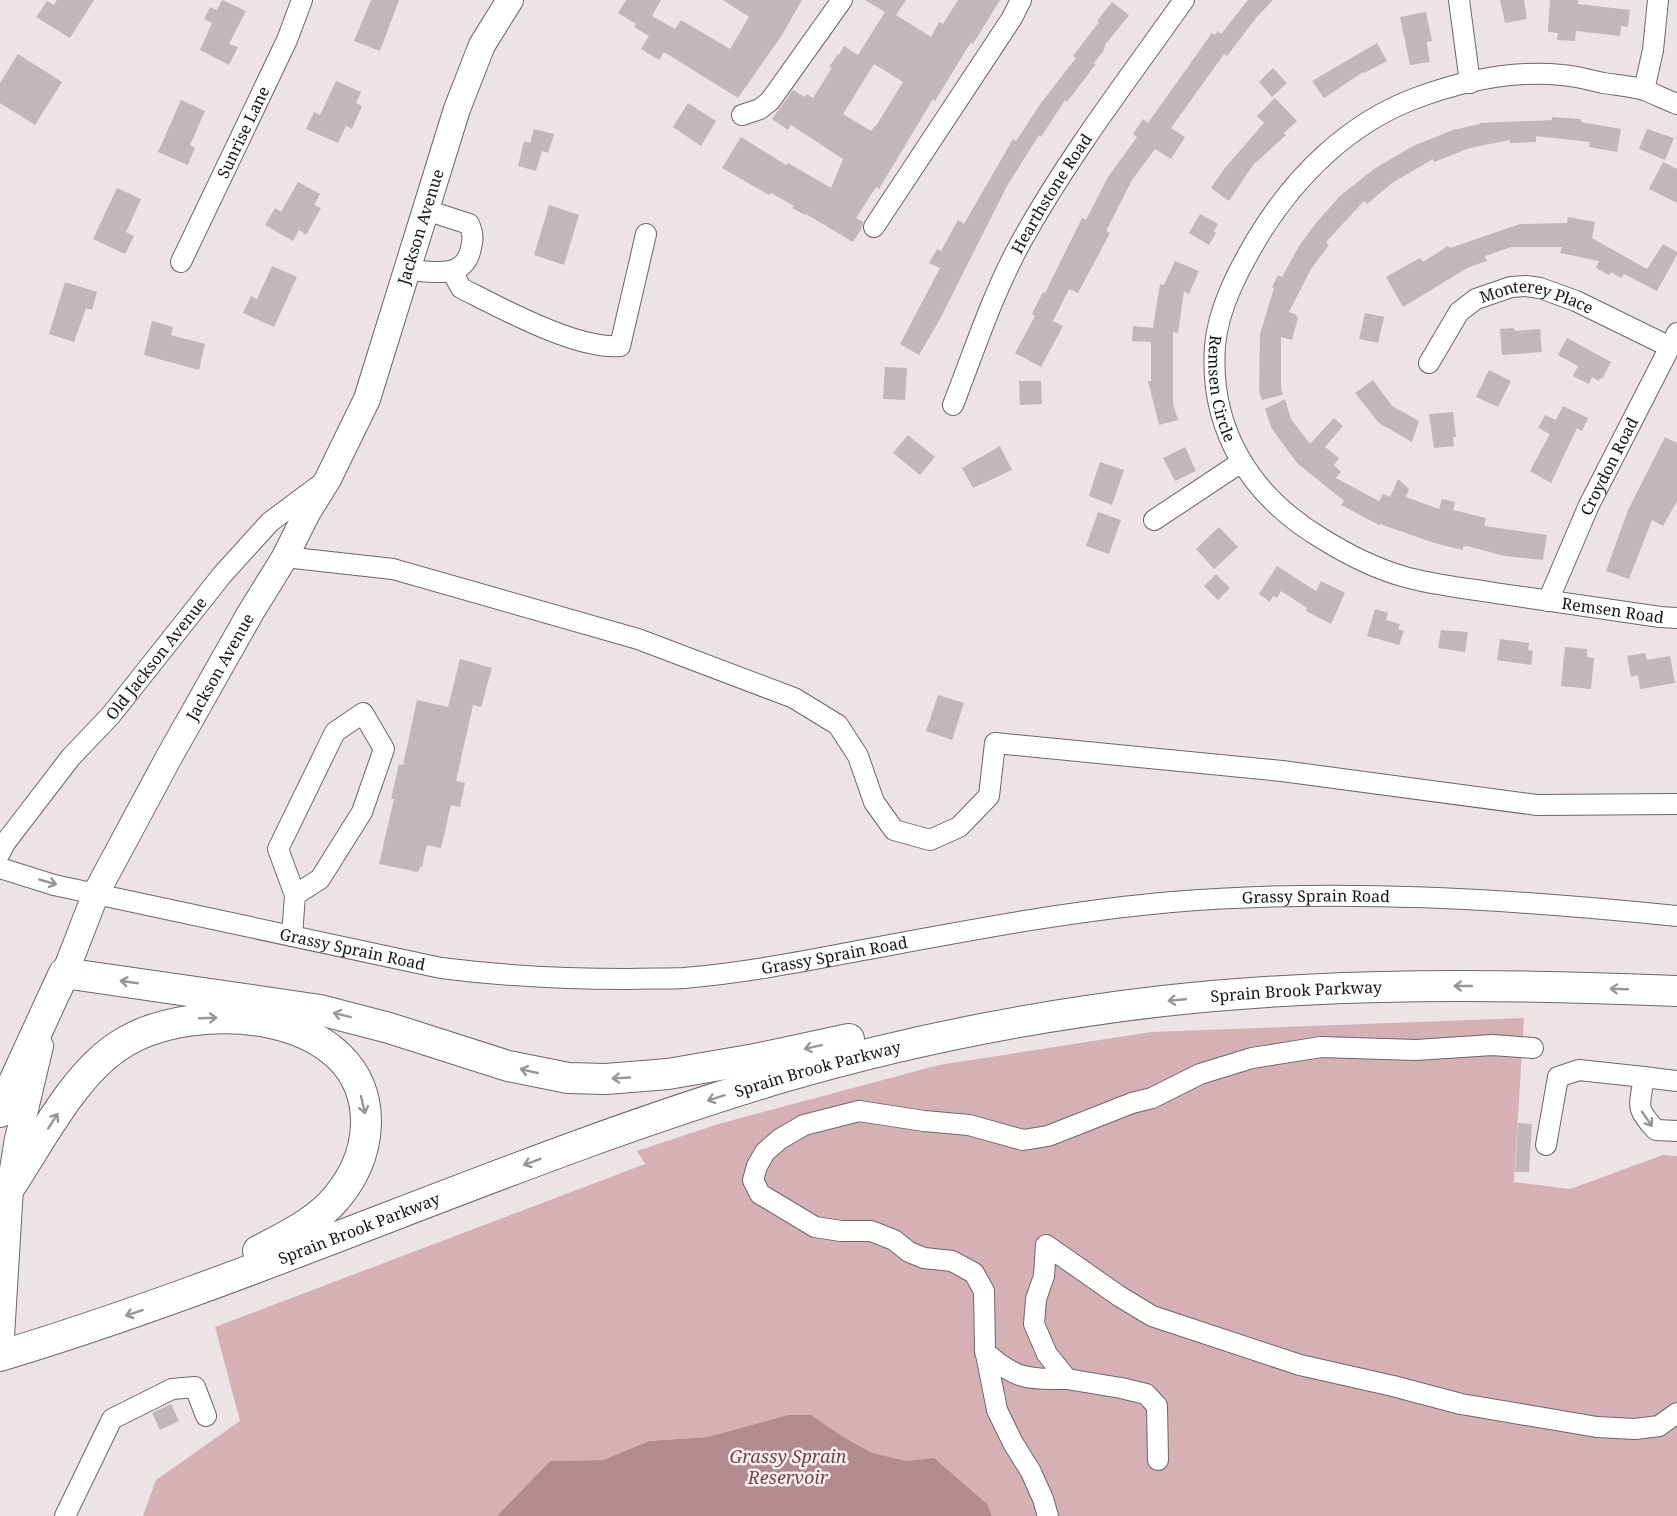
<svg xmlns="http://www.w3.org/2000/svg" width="1677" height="1516" font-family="'Noto Serif',serif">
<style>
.green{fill:#d5b1b6}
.water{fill:#b28b91}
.building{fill:#c0b7b8;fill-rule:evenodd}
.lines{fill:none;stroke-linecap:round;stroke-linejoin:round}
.minor-casing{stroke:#6e6667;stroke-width:22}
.major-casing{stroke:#6e6667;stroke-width:28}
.highway-casing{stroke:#6e6667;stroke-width:32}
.minor{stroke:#fff;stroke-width:20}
.major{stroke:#fff;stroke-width:26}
.highway{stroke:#fff;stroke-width:30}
.oneway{stroke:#979596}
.labels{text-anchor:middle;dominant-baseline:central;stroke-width:5;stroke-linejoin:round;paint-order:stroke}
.street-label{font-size:16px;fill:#171415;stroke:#f9f0f1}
.water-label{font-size:18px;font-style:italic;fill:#773f4a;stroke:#f9f0f1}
</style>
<rect width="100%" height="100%" fill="#ece3e4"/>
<path class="green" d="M 1524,1018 L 1514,1182 L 1570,1189 L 1663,1155 L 1677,1156 L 1677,1516 L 965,1516 L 799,1415 L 788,1415 L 707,1437 L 649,1441 L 603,1460 L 550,1461 L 497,1516 L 143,1516 L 156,1480 L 240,1421 L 215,1327 L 645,1164 L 637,1151 L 722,1123 L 939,1065 L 1151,1032 Z"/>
<path class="water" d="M 788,1415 L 811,1415 L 843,1437 L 872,1453 L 906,1461 L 934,1458 L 987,1504 L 992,1516 L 497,1516 L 550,1461 L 603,1460 L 649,1441 L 707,1437 Z"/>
<g class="building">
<path d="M 57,0 L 94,0 L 70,38 L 36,17 L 47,1 L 54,5 Z"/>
<path d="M 222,0 L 246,11 L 229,44 L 238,47 L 229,65 L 200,50 L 212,23 L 204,19 L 210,7 L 217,10 Z"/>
<path d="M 371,0 L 399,0 L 380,51 L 354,41 Z"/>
<path d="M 626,0 L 661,0 L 652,16 L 675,29 L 681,20 L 730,49 L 749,17 L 723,0 L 802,0 L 782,35 L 738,98 L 664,52 L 659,60 L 641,49 L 649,36 L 634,27 L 636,24 L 618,13 Z"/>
<path d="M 865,0 L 906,0 L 896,15 L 931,37 L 939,22 L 943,24 L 958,0 L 1000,0 L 973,44 L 971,42 L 935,101 L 933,99 L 879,189 L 876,187 L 856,218 L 863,222 L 862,228 L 853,242 L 806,214 L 805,215 L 792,208 L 794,206 L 771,193 L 769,195 L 722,168 L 741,137 L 786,165 L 788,163 L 831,188 L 843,159 L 791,125 L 788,130 L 772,119 L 793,90 L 805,97 L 807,94 L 813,98 L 832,68 L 829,67 L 838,54 L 839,55 L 844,46 L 858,55 L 885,12 ZM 874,64 L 903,82 L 876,126 L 875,126 L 871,131 L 843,114 Z"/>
<path d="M 1248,0 L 1273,0 L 1256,18 L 1227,56 L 1224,54 L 1171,128 L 1185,137 L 1171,159 L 1155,149 L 1132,180 L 1106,231 L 1110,233 L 1078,293 L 1069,289 L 1053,321 L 1063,326 L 1041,367 L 1015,353 L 1035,316 L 1032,314 L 1043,292 L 1045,293 L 1082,218 L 1086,220 L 1108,177 L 1137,137 L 1133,134 L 1143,119 L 1148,123 L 1212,33 L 1215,35 L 1218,31 L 1221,34 Z"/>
<path d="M 1500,0 L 1524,0 L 1527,19 L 1505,23 Z"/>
<path d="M 1550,0 L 1578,0 L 1578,4 L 1630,10 L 1628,27 L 1621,26 L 1620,36 L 1576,31 L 1575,41 L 1557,40 L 1558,33 L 1548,32 Z"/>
<path d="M 1112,2 L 1129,15 L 1105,45 L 1104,50 L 1094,63 L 1096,64 L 1067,102 L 1065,100 L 1041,137 L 1039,135 L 1007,186 L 940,319 L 919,355 L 900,344 L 940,268 L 929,263 L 937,249 L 941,251 L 958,220 L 964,224 L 1013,139 L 1016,141 L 1041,103 L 1076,58 L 1073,56 L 1099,22 L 1097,21 Z"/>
<path d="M 1426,12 L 1432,41 L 1427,42 L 1427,45 L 1430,62 L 1410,65 L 1400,17 Z"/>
<path d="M 1377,43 L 1387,61 L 1364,73 L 1363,72 L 1324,98 L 1312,81 Z"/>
<path d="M 18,54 L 62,82 L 35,125 L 0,103 L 0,83 Z"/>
<path d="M 1273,68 L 1287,83 L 1272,97 L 1259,82 Z"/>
<path d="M 336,81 L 361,92 L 356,103 L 362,106 L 352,129 L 346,126 L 338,143 L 306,129 L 314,112 L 320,115 Z"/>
<path d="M 1275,98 L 1297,121 L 1284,133 L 1286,135 L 1253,165 L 1229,201 L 1211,188 L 1224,169 L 1264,123 L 1257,116 Z"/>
<path d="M 181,100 L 205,111 L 190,145 L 195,148 L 188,165 L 158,152 Z"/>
<path d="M 688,103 L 716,121 L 701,146 L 673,127 Z"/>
<path d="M 1552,117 L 1581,119 L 1581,122 L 1621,129 L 1617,152 L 1589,147 L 1590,142 L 1536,136 L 1536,142 L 1510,143 L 1510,140 L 1470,148 L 1434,162 L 1433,159 L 1392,183 L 1367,204 L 1364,201 L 1326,242 L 1329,245 L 1311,269 L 1289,312 L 1297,315 L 1296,317 L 1298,318 L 1292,340 L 1281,337 L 1281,387 L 1283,395 L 1262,400 L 1259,391 L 1260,334 L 1274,288 L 1272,287 L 1278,275 L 1282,277 L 1299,246 L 1316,223 L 1340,196 L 1374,169 L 1413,146 L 1453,130 L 1480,124 L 1480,123 L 1552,120 Z"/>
<path d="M 534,129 L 554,134 L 548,153 L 542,151 L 536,171 L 518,166 L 524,141 L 530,143 Z"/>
<path d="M 1647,129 L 1674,138 L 1665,160 L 1639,149 Z"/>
<path d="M 1663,162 L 1677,169 L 1677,203 L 1649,189 Z"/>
<path d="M 298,182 L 320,194 L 314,205 L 321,208 L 306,235 L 299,230 L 293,241 L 265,225 L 275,208 L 281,212 Z"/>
<path d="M 117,188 L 141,199 L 126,232 L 134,236 L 125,254 L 93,239 Z"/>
<path d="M 549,205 L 579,215 L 564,265 L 534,255 Z"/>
<path d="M 1200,214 L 1218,224 L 1214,231 L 1216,233 L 1209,245 L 1189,233 Z"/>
<path d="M 1568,217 L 1595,222 L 1592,238 L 1647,269 L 1663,244 L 1677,252 L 1677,255 L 1657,291 L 1624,274 L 1621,278 L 1611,272 L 1609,275 L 1596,268 L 1599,261 L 1560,253 L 1562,247 L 1511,247 L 1485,256 L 1487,261 L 1469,267 L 1403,307 L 1386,277 L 1420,258 L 1423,262 L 1448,246 L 1450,248 L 1520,224 L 1567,223 Z"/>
<path d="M 1175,261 L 1199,271 L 1189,294 L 1184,291 L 1178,333 L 1173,332 L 1173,403 L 1178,420 L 1159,425 L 1148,381 L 1151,381 L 1151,342 L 1132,341 L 1133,326 L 1153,328 L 1160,284 L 1164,285 Z"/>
<path d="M 272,266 L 297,277 L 274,327 L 243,313 L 251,296 L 257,299 Z"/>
<path d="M 65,282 L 97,292 L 92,310 L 86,308 L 74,342 L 49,334 Z"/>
<path d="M 1365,313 L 1384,317 L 1378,343 L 1359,339 Z"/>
<path d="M 152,321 L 173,327 L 171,335 L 205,344 L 199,370 L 144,355 Z"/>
<path d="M 1514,328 L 1515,331 L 1540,329 L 1542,352 L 1502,355 L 1500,329 Z"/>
<path d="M 1567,338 L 1611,362 L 1602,379 L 1600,378 L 1599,381 L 1592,377 L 1589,384 L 1573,376 L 1578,366 L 1558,355 Z"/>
<path d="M 885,367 L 907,368 L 905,400 L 883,399 Z"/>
<path d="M 1489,370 L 1511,381 L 1498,407 L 1476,397 Z"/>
<path d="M 1373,380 L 1392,406 L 1419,421 L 1412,442 L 1379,423 L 1355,393 Z"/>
<path d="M 1019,381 L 1041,381 L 1042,404 L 1020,405 Z"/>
<path d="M 1285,399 L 1291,419 L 1310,444 L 1334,418 L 1343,426 L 1325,447 L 1339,458 L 1334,465 L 1341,472 L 1336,478 L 1379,501 L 1383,494 L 1390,497 L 1398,479 L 1409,489 L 1406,497 L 1439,509 L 1442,499 L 1455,502 L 1453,510 L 1486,518 L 1484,526 L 1547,535 L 1543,560 L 1505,556 L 1467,546 L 1463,547 L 1463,550 L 1434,543 L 1380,524 L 1379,525 L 1341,505 L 1344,501 L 1297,463 L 1272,429 L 1265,409 Z"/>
<path d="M 1563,406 L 1588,418 L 1582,431 L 1577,428 L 1551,483 L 1530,471 L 1550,434 L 1538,428 L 1545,415 L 1556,420 Z"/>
<path d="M 1453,412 L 1456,437 L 1453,437 L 1454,446 L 1434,448 L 1429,414 Z"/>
<path d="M 908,435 L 935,457 L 920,475 L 893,453 Z"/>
<path d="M 1665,437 L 1677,443 L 1677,501 L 1663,526 L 1652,520 L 1629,579 L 1606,571 L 1628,510 Z"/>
<path d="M 1000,446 L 1012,470 L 973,488 L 962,468 Z"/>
<path d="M 1185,447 L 1196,471 L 1175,481 L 1163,458 Z"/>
<path d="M 1100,462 L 1124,470 L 1112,505 L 1089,496 Z"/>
<path d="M 1098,512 L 1121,520 L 1109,554 L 1086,546 Z"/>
<path d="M 1219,527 L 1238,547 L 1214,569 L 1196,549 Z"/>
<path d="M 1277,566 L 1316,591 L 1321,581 L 1345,593 L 1331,624 L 1306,611 L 1307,608 L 1281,591 L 1277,598 L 1273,596 L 1270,602 L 1259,594 Z"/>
<path d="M 1216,574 L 1230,588 L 1218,600 L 1204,586 Z"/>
<path d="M 1375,609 L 1388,613 L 1386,620 L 1400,624 L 1398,629 L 1404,631 L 1399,645 L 1367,636 Z"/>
<path d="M 1441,630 L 1468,632 L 1465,652 L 1438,648 Z"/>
<path d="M 1500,639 L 1529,643 L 1528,650 L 1533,651 L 1531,665 L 1497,660 Z"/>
<path d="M 1565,647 L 1587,649 L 1587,657 L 1594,658 L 1591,689 L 1561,686 Z"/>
<path d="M 1645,653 L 1647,660 L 1670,656 L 1675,683 L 1640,689 L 1638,675 L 1631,677 L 1627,656 Z"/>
<path d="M 460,659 L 492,668 L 481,707 L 473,705 L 456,781 L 465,783 L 460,807 L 451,805 L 441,848 L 427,845 L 422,867 L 420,867 L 418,872 L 379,864 L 394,799 L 391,799 L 399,764 L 403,765 L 417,700 L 448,707 Z"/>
<path d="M 938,695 L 964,703 L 952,740 L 926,731 Z"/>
<path d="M 1518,1123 L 1532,1124 L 1529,1172 L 1515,1172 Z"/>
<path d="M 171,1404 L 179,1421 L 160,1430 L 152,1413 Z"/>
</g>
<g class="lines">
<defs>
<g id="minor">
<path d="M 1459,0 L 1470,83"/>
<path d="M 1644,90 L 1653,50 L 1658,0"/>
<path id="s1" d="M 1677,104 C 1666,100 1655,94 1644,90 C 1631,86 1616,85 1603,83 C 1590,80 1576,76 1562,75 C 1513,70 1462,81 1416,98 C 1349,123 1295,176 1258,237 C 1239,269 1218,308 1215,346 C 1209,430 1251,496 1321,538 C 1345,553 1374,568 1402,576 C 1432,585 1464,588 1495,593 C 1550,601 1605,609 1660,617 L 1677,618"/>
<path d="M 742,115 L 760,109 L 770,101 L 842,0"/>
<path d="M 874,227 L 1012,18 L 1021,0"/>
<path id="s2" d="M 181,262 L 287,40 L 302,0"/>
<path d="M 407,270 C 430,271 462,280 470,252 C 473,240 474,235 469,224 L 426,210"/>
<path d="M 452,271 L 461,288 C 501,308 577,350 620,346 L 646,234"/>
<path id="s3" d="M 1429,363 L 1459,312 L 1476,299 L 1511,287 L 1526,286 L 1540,288 L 1576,301 L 1670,347"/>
<path id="s4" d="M 953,405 C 974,351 993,293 1021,242 C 1068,157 1128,79 1184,0"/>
<path d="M 1154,520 L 1240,463"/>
<path d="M 285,557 L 393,569 L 638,639 L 794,698 L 838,725 L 858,756 L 874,802 L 894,830 L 930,840 L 959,827 L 989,796 L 995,743 L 1282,771 L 1537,805 L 1677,804"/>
<path id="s5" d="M 1548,601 L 1589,505 L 1677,333"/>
<path id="s6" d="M 0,853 L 5,843 L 71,757 L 111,715 L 222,575 L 270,522 L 321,484"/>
<path id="s7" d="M 0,868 L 54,885 L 441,968 C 504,976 565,979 628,979 C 647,978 666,979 684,978 C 745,973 804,961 863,950 C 966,931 1068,911 1172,902 C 1340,888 1509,899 1677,916"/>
<path d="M 292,936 L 295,895 L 278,849 L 335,732 L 363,713 L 384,749 L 362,812 L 320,879 L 295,895"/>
<path d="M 1677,1081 L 1644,1077 C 1640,1106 1634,1107 1656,1130 L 1677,1131"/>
<path d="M 1546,1145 L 1558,1077 L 1579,1070 L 1644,1077"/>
<path d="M 985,1352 C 1016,1380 1028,1379 1067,1379 L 1047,1354 L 1034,1324 L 1036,1299 L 1044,1276 L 1046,1245 L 1119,1296 L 1152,1316 L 1300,1365 L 1393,1386 L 1461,1404 L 1597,1427 L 1635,1429 L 1659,1426 L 1677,1413"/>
<path d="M 1067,1379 L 1121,1388 L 1146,1394 L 1157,1406 L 1158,1460"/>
<path d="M 65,1516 L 112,1419 L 172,1389 L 195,1387 L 206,1416"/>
<path d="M 1048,1516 L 1043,1499 L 1031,1472 L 1013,1443 L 997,1410 L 985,1349 L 984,1291 L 974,1273 L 952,1261 L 924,1258 L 909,1252 L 894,1240 L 871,1231 L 841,1231 L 815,1227 L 760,1194 L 753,1180 L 757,1166 L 765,1152 L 780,1139 L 804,1125 L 859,1111 L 924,1121 L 969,1125 L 1023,1140 L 1048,1136 L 1132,1103 L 1152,1098 L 1200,1074 L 1252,1058 L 1321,1047 L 1416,1050 L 1492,1045 L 1533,1048"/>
</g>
<g id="major">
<path id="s8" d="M 58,991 L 96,893 L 169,757 L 251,612 L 285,557 L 307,513 L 328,479 L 367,399 L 457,109 L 482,45 L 510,0"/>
<path d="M 0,1354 L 10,1187 L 18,1139 L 40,1046"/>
</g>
<g id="highway">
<path d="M 0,1112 L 64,973 L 320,1010 L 389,1028 L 508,1066 L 568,1078 L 606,1079 L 668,1074 L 755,1059 L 849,1039"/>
<path d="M 10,1187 C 40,1142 74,1074 120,1045 C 193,997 368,1008 366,1124 C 365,1156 352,1182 330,1205 C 310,1225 283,1238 258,1251"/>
<path id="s9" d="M 0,1356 C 265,1276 515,1157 780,1078 C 905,1041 1034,1016 1163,1001 C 1334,982 1506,984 1677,991"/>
</g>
</defs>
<use href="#minor" class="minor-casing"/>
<use href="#major" class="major-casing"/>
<use href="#highway" class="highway-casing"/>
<use href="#minor" class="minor"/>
<use href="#major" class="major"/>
<use href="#highway" class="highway"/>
</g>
<defs><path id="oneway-shaft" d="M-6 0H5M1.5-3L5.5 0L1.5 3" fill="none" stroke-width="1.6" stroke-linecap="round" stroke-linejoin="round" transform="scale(1.5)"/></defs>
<g class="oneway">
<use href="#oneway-shaft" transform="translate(48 882) rotate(16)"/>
<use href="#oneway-shaft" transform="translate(129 982) rotate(-172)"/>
<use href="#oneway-shaft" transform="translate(1463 986) rotate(180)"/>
<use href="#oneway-shaft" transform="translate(1619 989) rotate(-178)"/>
<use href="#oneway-shaft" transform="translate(1177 1000) rotate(175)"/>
<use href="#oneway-shaft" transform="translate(342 1015) rotate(-166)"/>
<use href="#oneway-shaft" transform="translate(208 1018) rotate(-2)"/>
<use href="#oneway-shaft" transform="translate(813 1047) rotate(168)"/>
<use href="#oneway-shaft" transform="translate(529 1071) rotate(-167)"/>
<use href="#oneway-shaft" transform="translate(621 1078) rotate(177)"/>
<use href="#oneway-shaft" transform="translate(716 1098) rotate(162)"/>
<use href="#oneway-shaft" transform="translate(363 1105) rotate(77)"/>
<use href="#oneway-shaft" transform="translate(1647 1119) rotate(55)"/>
<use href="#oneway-shaft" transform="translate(53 1121) rotate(-57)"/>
<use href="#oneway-shaft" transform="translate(532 1162) rotate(159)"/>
<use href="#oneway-shaft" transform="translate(134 1313) rotate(161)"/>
</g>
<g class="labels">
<g class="street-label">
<text stroke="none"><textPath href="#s2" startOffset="144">Sunrise Lane</textPath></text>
<text stroke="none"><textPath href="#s4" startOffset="234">Hearthstone Road</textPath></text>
<text stroke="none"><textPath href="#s8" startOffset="849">Jackson Avenue</textPath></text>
<text stroke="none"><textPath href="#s3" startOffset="144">Monterey Place</textPath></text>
<text stroke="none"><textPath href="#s1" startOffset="644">Remsen Circle</textPath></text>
<text stroke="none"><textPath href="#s5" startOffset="148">Croydon Road</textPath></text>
<text stroke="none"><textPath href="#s1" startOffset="1136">Remsen Road</textPath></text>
<text stroke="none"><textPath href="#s6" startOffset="250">Old Jackson Avenue</textPath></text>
<text stroke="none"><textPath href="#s8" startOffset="363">Jackson Avenue</textPath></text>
<text stroke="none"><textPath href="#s7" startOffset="1334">Grassy Sprain Road</textPath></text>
<text stroke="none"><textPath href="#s7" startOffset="362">Grassy Sprain Road</textPath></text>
<text stroke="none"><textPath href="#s7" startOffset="848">Grassy Sprain Road</textPath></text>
<text stroke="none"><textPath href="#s9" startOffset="1353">Sprain Brook Parkway</textPath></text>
<text stroke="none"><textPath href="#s9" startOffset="867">Sprain Brook Parkway</textPath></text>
<text stroke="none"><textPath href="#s9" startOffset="381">Sprain Brook Parkway</textPath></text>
</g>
<g class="water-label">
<text x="788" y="1456">Grassy Sprain<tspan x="788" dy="21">Reservoir</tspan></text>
</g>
</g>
</svg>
